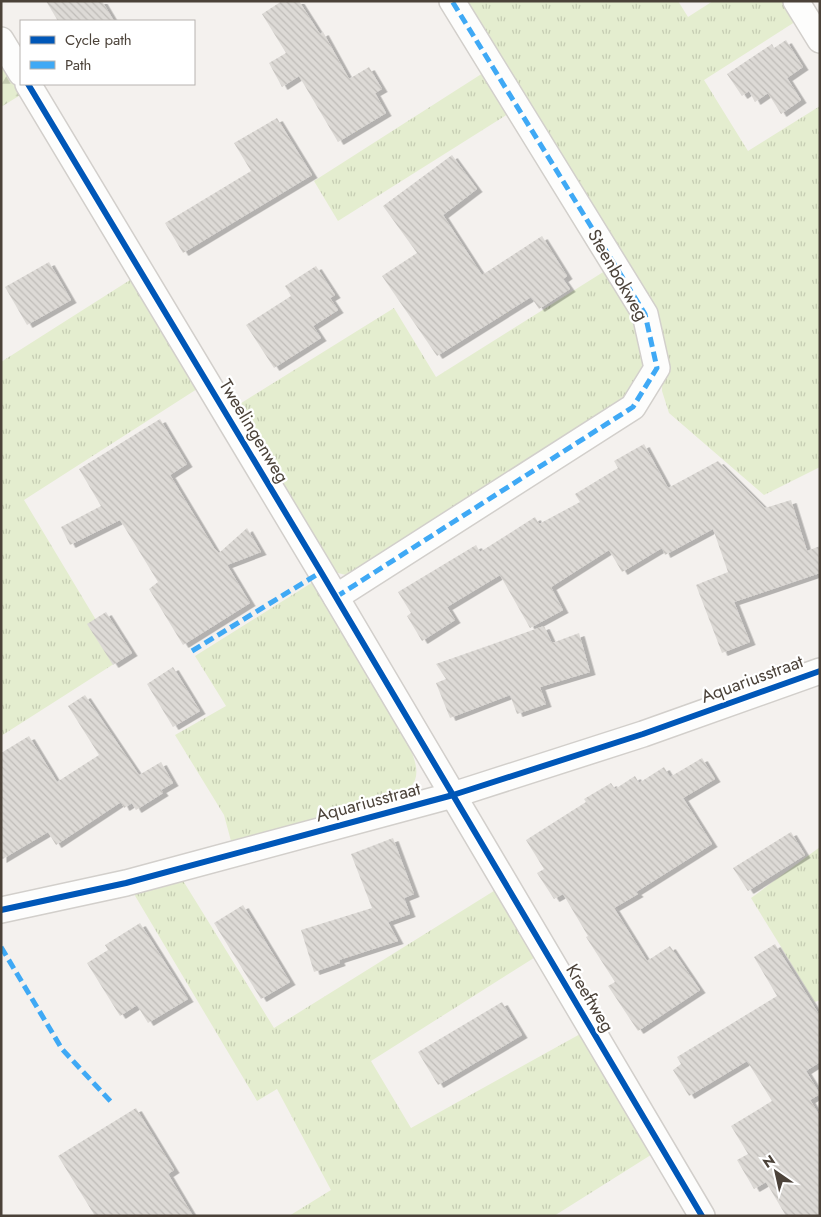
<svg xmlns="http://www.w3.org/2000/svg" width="821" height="1217" font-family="Jost,sans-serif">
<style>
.grass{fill:url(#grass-tufts)}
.forest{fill:url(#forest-firs)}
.building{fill:url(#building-back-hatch);filter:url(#shadow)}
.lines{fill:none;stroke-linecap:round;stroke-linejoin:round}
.minor-casing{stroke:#d2cfcb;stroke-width:28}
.minor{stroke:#fdfdfc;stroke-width:25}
.quiet{stroke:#3fa9f5;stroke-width:5;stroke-dasharray:10 5;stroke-linecap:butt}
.cycleway-casing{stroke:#fff;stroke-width:9}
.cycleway{stroke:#0057b8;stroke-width:6}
.labels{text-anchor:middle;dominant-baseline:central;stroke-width:4.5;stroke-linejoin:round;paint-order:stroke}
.street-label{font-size:18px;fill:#4b4239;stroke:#fff}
</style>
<defs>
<pattern id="grass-tufts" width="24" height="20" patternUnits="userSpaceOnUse" patternTransform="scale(1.25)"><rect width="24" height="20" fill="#e4edcf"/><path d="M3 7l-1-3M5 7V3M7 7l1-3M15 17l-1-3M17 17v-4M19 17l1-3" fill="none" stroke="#c5ccb2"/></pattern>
<pattern id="forest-firs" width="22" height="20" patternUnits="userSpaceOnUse" patternTransform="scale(1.25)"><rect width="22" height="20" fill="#e4edcf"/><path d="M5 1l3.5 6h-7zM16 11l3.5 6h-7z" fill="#c5ccb2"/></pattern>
<pattern id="building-back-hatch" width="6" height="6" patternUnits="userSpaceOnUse" patternTransform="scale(1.25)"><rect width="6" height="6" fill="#dddad6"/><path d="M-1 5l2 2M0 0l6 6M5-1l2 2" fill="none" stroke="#bfbcb8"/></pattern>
<filter id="shadow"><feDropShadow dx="5.5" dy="3" stdDeviation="0" flood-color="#0004"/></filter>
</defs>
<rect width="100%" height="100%" fill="#f4f1ee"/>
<g class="grass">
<path d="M 465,1 L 678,1 L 688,17 L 713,1 L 790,1 L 801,18 L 704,80 L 748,151 L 820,106 L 820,467 L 764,495 L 669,413 L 662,391 L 663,358 Z"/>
<path d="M 483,73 L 508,114 L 338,221 L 314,181 Z"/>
<path d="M 608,269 L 638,320 L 646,365 L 625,400 L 360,570 L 346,575 L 330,571 L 238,405 L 394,308 L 436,377 Z"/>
<path d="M 130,280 L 197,389 L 24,500 L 120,660 L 1,736 L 1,362 Z"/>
<path d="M 313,582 L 411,750 C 421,776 418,785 394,800 L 231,841 L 224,815 L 175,735 L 226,706 L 195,656 Z"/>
<path d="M 820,847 L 820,1000 L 815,1002 L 751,898 Z"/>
<path d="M 182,879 L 274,1028 L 497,889 L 537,956 L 371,1061 L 411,1128 L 582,1033 L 654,1153 L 554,1216 L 289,1216 L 331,1190 L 277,1089 L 257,1101 L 134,894 Z"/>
</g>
<path class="forest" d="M 1,60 L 22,94 L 1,107 Z"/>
<g class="building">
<path d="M 46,1 L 102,1 L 114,21 L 58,21 Z"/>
<path d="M 282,1 L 299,1 L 320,34 L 323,32 L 349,79 L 369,67 L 382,89 L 375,93 L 386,113 L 338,142 L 299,76 L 282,87 L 269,63 L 286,53 L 262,14 Z"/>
<path d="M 786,40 L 803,67 L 787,78 L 801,100 L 781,114 L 768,93 L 755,102 L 749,91 L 742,96 L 727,74 L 772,44 L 774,48 Z"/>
<path d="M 277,118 L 312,175 L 183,253 L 165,223 L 251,171 L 234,143 Z"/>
<path d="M 452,155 L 477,189 L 443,215 L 482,275 L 542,236 L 567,276 L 563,279 L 570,289 L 539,309 L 531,297 L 437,356 L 382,276 L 417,253 L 383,206 Z"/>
<path d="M 49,262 L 71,300 L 27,325 L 5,287 Z"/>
<path d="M 316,266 L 335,295 L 330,298 L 338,310 L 313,326 L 321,338 L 274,368 L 246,325 L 291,296 L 285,286 Z"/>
<path d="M 160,419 L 187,464 L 170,475 L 214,548 L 219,553 L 247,528 L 261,552 L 227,565 L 250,603 L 183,645 L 149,589 L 158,582 L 120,520 L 70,545 L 61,527 L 101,506 L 79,469 Z"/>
<path d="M 644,444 L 668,488 L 718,461 L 765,508 L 791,500 L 807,551 L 820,546 L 820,573 L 734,602 L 750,642 L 722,653 L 696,585 L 728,572 L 713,529 L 665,555 L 662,548 L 622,572 L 609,550 L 551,587 L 563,610 L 530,628 L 500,575 L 447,607 L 455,620 L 422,641 L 407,616 L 411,613 L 398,592 L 476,545 L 480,552 L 535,517 L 539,524 L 580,502 L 575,494 L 618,468 L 614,461 Z"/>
<path d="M 106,612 L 132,653 L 113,665 L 87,624 Z"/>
<path d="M 544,626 L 552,643 L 579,633 L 590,672 L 540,687 L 546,704 L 517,714 L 510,695 L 450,718 L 436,683 L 446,679 L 436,664 Z"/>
<path d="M 173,667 L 200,711 L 173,727 L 147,684 Z"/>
<path d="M 85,695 L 139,775 L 161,762 L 173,783 L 161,790 L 163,793 L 136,810 L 132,803 L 124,808 L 121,802 L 56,845 L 48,832 L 1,860 L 1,753 L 29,736 L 57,782 L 99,755 L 68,706 Z"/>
<path d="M 702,758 L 715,779 L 683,798 L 712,844 L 636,892 L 638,894 L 614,908 L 647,961 L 670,946 L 700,990 L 638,1031 L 608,986 L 615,982 L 586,937 L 588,936 L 563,894 L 554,899 L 537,873 L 544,869 L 526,840 L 586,802 L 584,799 L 611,783 L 615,789 L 635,776 L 639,783 L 664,767 L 670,777 Z"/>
<path d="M 791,832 L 805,855 L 748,891 L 733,868 Z"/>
<path d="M 393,838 L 414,894 L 404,898 L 410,914 L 388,922 L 398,941 L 339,960 L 340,963 L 314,972 L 301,930 L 372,908 L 351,854 Z"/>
<path d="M 243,905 L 290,982 L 261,999 L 214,923 Z"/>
<path d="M 140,923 L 188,999 L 148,1023 L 137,1005 L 120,1016 L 87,963 L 108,950 L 105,945 Z"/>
<path d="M 775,944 L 820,1016 L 820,1062 L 806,1071 L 820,1094 L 810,1100 L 820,1116 L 820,1216 L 786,1216 L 766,1182 L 754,1189 L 737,1160 L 748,1154 L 731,1126 L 772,1101 L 747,1061 L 689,1096 L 673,1070 L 681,1064 L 677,1057 L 777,996 L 754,957 Z"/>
<path d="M 502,1002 L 522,1035 L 438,1085 L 418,1052 Z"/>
<path d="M 136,1108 L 174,1170 L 168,1174 L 193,1216 L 95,1216 L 58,1156 Z"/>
</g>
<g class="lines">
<defs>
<g id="minor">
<path d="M 796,1 L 820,40"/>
<path d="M 1,40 L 21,73"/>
<path d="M 28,84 L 321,572 L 702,1216"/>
<path d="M 336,597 L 633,407 L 657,368 L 645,314 L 452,1"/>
<path d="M 1,910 L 126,883 L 453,795 L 643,734 L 820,671"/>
</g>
</defs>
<use href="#minor" class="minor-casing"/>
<use href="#minor" class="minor"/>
<g class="quiet">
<path d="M 336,597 L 633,407 L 657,368 L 645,314 L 452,1"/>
<path d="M 192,651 L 321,572"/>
<path d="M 1,947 L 62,1049 L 113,1104"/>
</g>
<defs>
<g id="cycleway">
<path d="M 28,84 L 321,572 L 702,1216"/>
<path d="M 1,910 L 126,883 L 453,795 L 643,734 L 820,671"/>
</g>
</defs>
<use href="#cycleway" class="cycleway-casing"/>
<use href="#cycleway" class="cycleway"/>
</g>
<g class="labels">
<g class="street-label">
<text transform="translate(618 275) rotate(60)">Steenbokweg</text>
<text transform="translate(254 431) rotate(59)">Tweelingenweg</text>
<text transform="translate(752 679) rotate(-20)">Aquariusstraat</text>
<text transform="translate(368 802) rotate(-15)">Aquariusstraat</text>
<text transform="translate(590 998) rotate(59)">Kreeftweg</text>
</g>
</g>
<rect width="821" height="1217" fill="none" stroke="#4b4239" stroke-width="5"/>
<rect x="20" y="20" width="175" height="65" fill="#ffffff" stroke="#b7b3b0"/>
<rect x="30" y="36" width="25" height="8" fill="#0057b8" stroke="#b7b3b0"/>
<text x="65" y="45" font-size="15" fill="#4b4239">Cycle path</text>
<rect x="30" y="61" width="25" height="8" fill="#3fa9f5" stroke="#b7b3b0"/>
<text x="65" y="70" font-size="15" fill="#4b4239">Path</text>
<g transform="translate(776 1172) rotate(326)" stroke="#ffffff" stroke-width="4" paint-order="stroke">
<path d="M0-4L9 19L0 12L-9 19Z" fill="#4b4239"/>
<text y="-8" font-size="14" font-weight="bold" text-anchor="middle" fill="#4b4239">N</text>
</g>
</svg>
